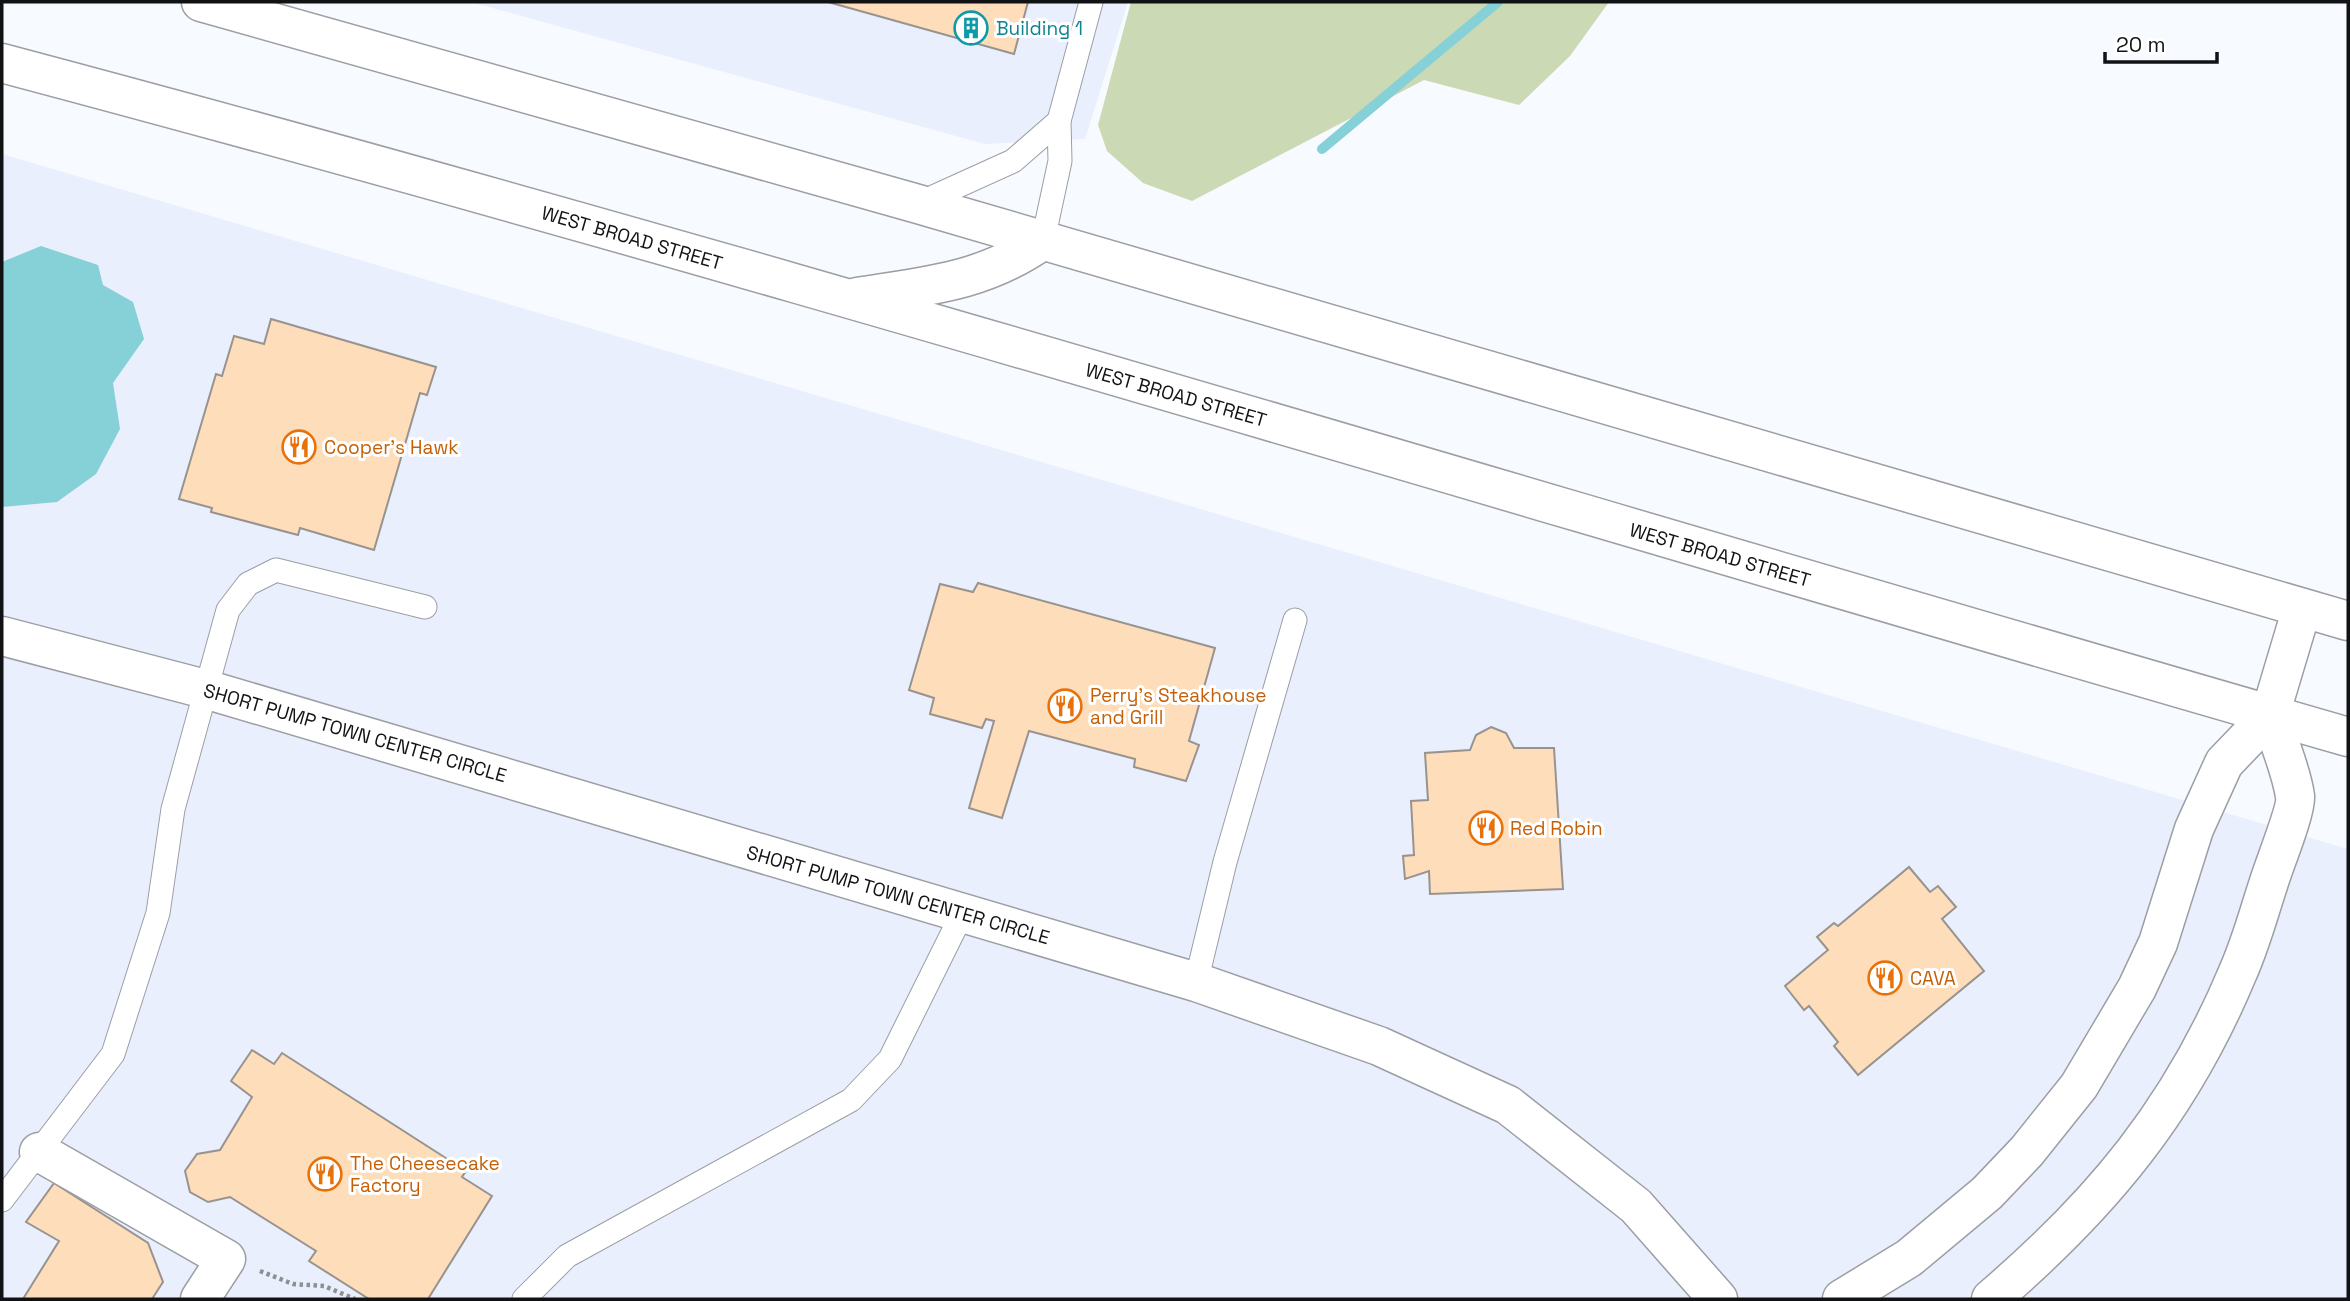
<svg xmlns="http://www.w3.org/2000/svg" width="2350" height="1301" font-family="'Space Grotesk',sans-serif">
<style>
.built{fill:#e9effc}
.green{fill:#cbd9b4}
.water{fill:#86d0d7}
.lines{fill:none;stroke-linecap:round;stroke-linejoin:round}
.stream{stroke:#86d0d7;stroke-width:10}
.building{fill:#feddba;stroke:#98938e;stroke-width:2}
.lane-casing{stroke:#9c9ea4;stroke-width:25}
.street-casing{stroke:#9c9ea4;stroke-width:41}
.primary-casing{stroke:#9c9ea4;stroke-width:41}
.path{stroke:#8d8f93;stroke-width:4.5;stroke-dasharray:3.5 3.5;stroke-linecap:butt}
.lane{stroke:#fff;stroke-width:23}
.street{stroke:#fff;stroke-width:38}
.primary{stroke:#fff;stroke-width:38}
.labels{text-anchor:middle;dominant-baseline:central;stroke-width:6;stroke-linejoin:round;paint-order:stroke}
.culture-label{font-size:19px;fill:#0d838f;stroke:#fff;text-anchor:start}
.street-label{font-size:19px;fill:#111214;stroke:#fff}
.food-label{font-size:19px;fill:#c56008;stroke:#fff;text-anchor:start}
</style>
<rect width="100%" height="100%" fill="#f7faff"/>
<g class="built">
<path d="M 471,2 L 1128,2 L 1085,139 L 985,144 Z"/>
<path d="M 2,154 L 2348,849 L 2348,1299 L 2,1299 Z"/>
</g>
<path class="green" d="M 1131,2 L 1609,2 L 1570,56 L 1519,105 L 1424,80 L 1192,201 L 1143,183 L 1107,151 L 1098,125 Z"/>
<path class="water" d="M 41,246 L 98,265 L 103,285 L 133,302 L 144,339 L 113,383 L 120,429 L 96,474 L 57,502 L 2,507 L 2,262 Z"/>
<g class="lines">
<path class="stream" d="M 1322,149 L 1498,2"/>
</g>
<g class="building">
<path d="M 828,2 L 1028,2 L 1014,54 Z"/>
<path d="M 271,319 L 436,367 L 427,395 L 420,393 L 374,550 L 300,528 L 298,535 L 211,512 L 212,508 L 179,499 L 216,374 L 222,376 L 234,336 L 264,344 Z"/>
<path d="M 978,583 L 1215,648 L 1189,741 L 1199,745 L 1186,781 L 1134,767 L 1135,759 L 1029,731 L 1002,818 L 969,808 L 994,721 L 986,719 L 982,728 L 930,714 L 934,698 L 909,690 L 940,584 L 973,592 Z"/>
<path d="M 1491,727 L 1506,733 L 1514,748 L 1554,748 L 1563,889 L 1430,894 L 1429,871 L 1405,879 L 1403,856 L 1414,855 L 1411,801 L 1428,800 L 1425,753 L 1470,750 L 1476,735 Z"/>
<path d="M 1909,867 L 1930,892 L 1938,886 L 1956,907 L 1942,919 L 1984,971 L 1858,1075 L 1834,1046 L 1838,1042 L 1809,1006 L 1804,1010 L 1785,986 L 1828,950 L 1817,937 L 1834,923 L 1838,926 Z"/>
<path d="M 252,1050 L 274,1064 L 282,1053 L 466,1171 L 462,1177 L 492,1196 L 428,1299 L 369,1299 L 309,1261 L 316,1251 L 230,1197 L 208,1202 L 190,1192 L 185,1171 L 197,1154 L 220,1150 L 252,1097 L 231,1081 Z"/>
<path d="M 54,1183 L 148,1243 L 163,1282 L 152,1299 L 23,1299 L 59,1241 L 26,1222 Z"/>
</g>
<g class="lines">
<defs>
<g id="lane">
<path d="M 918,204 L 1013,161 L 1059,121"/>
<path d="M 1043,240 L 1060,161 L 1059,121 L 1091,2"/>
<path d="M 1196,982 L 1225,862 L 1295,620"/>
<path d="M 2,1200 L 113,1054 L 158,913 L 173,809 L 228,610 L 248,584 L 276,570 L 425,607"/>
<path d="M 524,1299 L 567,1256 L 851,1100 L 890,1059 L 962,914"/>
</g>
<g id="street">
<path d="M 2,636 L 205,689 L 1196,982 L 1379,1046 L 1508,1105 L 1636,1206 L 1718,1299"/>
<path d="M 39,1152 L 226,1259 L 200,1299"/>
<path d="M 1842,1299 L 1909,1258 L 1987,1193 L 2027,1151 L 2079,1086 L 2137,988 L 2158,943 L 2194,829 L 2224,763 L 2270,715 L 2302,608"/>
<path d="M 1991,1299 C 2102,1204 2181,1109 2238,972 C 2251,943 2259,912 2269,882 C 2274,865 2297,809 2295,796 C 2291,769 2278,740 2270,715"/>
</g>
<g id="primary">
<path d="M 201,2 L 918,204 L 2348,621"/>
<path d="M 2,63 C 788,272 1566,512 2348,737"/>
<path d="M 857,297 C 927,286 984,282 1043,240"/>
</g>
</defs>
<use href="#lane" class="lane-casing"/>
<use href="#street" class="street-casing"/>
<use href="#primary" class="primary-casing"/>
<path class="path" d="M 260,1271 L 293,1284 L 324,1286 L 355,1299"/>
<use href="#lane" class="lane"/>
<use href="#street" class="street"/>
<use href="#primary" class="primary"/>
</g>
<defs>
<symbol id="building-ring" viewBox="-11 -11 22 22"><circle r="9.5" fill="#fff" stroke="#0f9aa8" stroke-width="1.5"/><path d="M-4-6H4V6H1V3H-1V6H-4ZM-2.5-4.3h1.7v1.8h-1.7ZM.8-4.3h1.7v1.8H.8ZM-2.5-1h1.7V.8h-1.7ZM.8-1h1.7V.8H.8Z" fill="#0f9aa8"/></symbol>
<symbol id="restaurant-ring" viewBox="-11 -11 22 22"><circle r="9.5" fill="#fff" stroke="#e8710a" stroke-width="1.5"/><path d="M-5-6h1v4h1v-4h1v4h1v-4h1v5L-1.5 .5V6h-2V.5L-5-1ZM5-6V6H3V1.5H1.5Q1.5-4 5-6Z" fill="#e8710a"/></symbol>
</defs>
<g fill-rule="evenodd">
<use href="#building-ring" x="952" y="9" width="38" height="38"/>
<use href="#restaurant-ring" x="280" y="428" width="38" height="38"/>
<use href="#restaurant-ring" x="1046" y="687" width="38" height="38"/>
<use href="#restaurant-ring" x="1467" y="809" width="38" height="38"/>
<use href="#restaurant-ring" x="1866" y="959" width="38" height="38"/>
<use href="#restaurant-ring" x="306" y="1155" width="38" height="38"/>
</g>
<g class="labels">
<g class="culture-label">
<text x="996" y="28">Building 1</text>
</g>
<g class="street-label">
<text transform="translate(632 238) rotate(16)">WEST BROAD STREET</text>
<text transform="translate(1176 395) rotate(16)">WEST BROAD STREET</text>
<text transform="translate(1720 555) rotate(16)">WEST BROAD STREET</text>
<text transform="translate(355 733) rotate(16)">SHORT PUMP TOWN CENTER CIRCLE</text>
<text transform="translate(898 895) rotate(16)">SHORT PUMP TOWN CENTER CIRCLE</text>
</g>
<g class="food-label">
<text x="324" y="447">Cooper's Hawk</text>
<text x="1090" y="695">Perry's Steakhouse<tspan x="1090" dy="22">and Grill</tspan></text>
<text x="1510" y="828">Red Robin</text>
<text x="1910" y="978">CAVA</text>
<text x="350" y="1163">The Cheesecake<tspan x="350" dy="22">Factory</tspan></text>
</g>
</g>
<rect width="2350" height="1301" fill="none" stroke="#111214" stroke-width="7"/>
<path d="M2105 52v10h112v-10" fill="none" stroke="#111214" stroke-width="3.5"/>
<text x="2116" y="52" font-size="21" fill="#111214" stroke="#ffffff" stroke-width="5" paint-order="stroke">20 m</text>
</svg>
